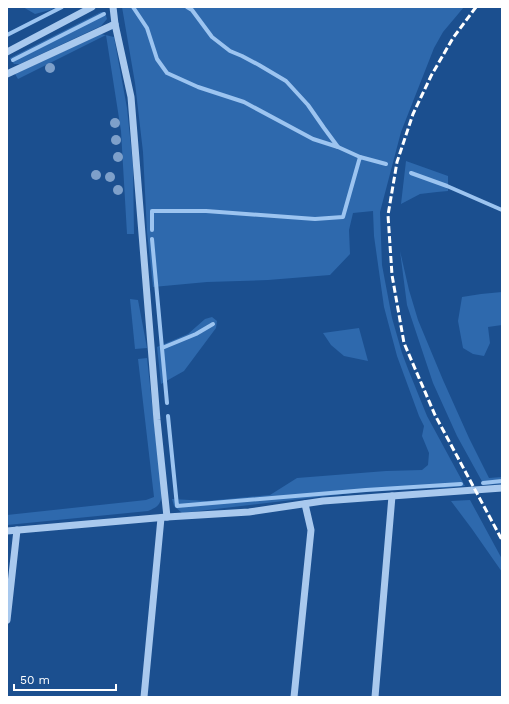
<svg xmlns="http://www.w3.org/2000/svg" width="509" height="704" font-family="'Work Sans',sans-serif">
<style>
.green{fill:#2e69ad}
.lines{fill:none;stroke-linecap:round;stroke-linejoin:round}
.stream{stroke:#9cc4f0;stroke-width:4}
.minor{stroke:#a9c9ee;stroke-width:7}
.rail{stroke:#fff;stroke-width:3;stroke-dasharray:7 3;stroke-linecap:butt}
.tree{fill:#7ea0ca}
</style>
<rect width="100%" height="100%" fill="#1b4f8f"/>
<g class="green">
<path d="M 23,7 L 56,7 L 50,10 L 35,14 Z"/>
<path d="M 122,7 L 464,7 L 443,32 L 434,48 L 401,132 L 380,212 L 382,265 L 392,318 L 402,353 L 408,369 L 427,416 L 465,486 L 444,488 L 403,487 L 182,513 L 174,506 L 172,499 L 207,501 L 270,495 L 297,478 L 386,471 L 422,470 L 428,465 L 429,453 L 422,436 L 424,426 L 419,416 L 397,356 L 384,307 L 374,236 L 373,211 L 353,213 L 349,230 L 350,254 L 330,275 L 268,280 L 207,282 L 153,287 L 147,232 L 143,152 L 135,83 Z"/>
<path d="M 101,12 L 105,12 L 107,19 L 101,26 L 20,64 L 14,64 L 10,59 L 10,58 Z"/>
<path d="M 101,34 L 114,37 L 127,108 L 133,166 L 134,234 L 127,234 L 121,131 L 106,35 L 18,79 L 15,74 Z"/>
<path d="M 406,161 L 448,176 L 448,191 L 437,192 L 420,194 L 401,204 Z"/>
<path d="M 400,251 L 409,290 L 418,320 L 443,380 L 469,438 L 489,478 L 502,477 L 502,484 L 484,485 L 457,436 L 433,383 L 407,305 Z"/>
<path d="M 502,292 L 502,325 L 488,327 L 490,343 L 484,356 L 473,354 L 463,348 L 458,321 L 462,297 L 481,294 Z"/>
<path d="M 130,299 L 138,300 L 147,348 L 135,349 Z"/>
<path d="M 212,317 L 217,321 L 216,328 L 184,371 L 161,384 L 157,347 L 188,334 L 205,319 Z"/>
<path d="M 359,328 L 368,361 L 344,356 L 331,345 L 323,333 Z"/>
<path d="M 147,358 L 162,495 C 160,506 157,507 148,511 L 7,525 L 7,515 L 146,500 L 154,497 L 138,359 Z"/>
<path d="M 470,500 L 502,559 L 502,572 L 472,529 L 451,501 Z"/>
</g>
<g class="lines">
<g class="stream">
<path d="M 133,7 L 147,28 L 157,59 L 167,73 L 198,87 L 244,102 L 313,139 L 338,147"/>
<path d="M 187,7 L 192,10 L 212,37 L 230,51 L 242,56 L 259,65 L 286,81 L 308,105 L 324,128 L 338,147 L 360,157"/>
<path d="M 7,35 L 62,7"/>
<path d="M 13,60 L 104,14"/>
<path d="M 411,173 L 447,186 L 502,210"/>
<path d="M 152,230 L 152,211 L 206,211 L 315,219 L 343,217 L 360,157 L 386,164"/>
<path d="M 152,239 L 167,403"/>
<path d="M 162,348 L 196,334 L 213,324"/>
<path d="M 168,416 L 177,506 L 366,490 L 461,484"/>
<path d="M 483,483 L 502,481"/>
</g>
<g class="minor">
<path d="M 113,7 L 115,24 L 131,97 L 157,420 L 167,517"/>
<path d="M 7,52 L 92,7"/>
<path d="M 7,74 L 115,24"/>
<path d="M 7,531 L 167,517 L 249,512 L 323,501 L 502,488"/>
<path d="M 7,620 L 17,530"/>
<path d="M 144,697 L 161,518"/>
<path d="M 294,697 L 311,530 L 305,504"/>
<path d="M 375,697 L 392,496"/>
</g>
<path class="rail" d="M 476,7 L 453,38 L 431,76 L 413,114 L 397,162 L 388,215 L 392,275 L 404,343 L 435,415 L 502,540"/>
</g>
<g class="tree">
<circle cx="50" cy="68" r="5"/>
<circle cx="115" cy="123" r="5"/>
<circle cx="116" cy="140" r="5"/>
<circle cx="118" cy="157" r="5"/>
<circle cx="96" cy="175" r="5"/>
<circle cx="110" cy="177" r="5"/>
<circle cx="118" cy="190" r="5"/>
</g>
<rect width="509" height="704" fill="none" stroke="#ffffff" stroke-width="16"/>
<path d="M14 684v6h102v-6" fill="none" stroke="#ffffff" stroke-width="2"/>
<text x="20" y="684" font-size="12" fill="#ffffff" stroke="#1b4f8f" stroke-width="3" paint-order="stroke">50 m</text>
</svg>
